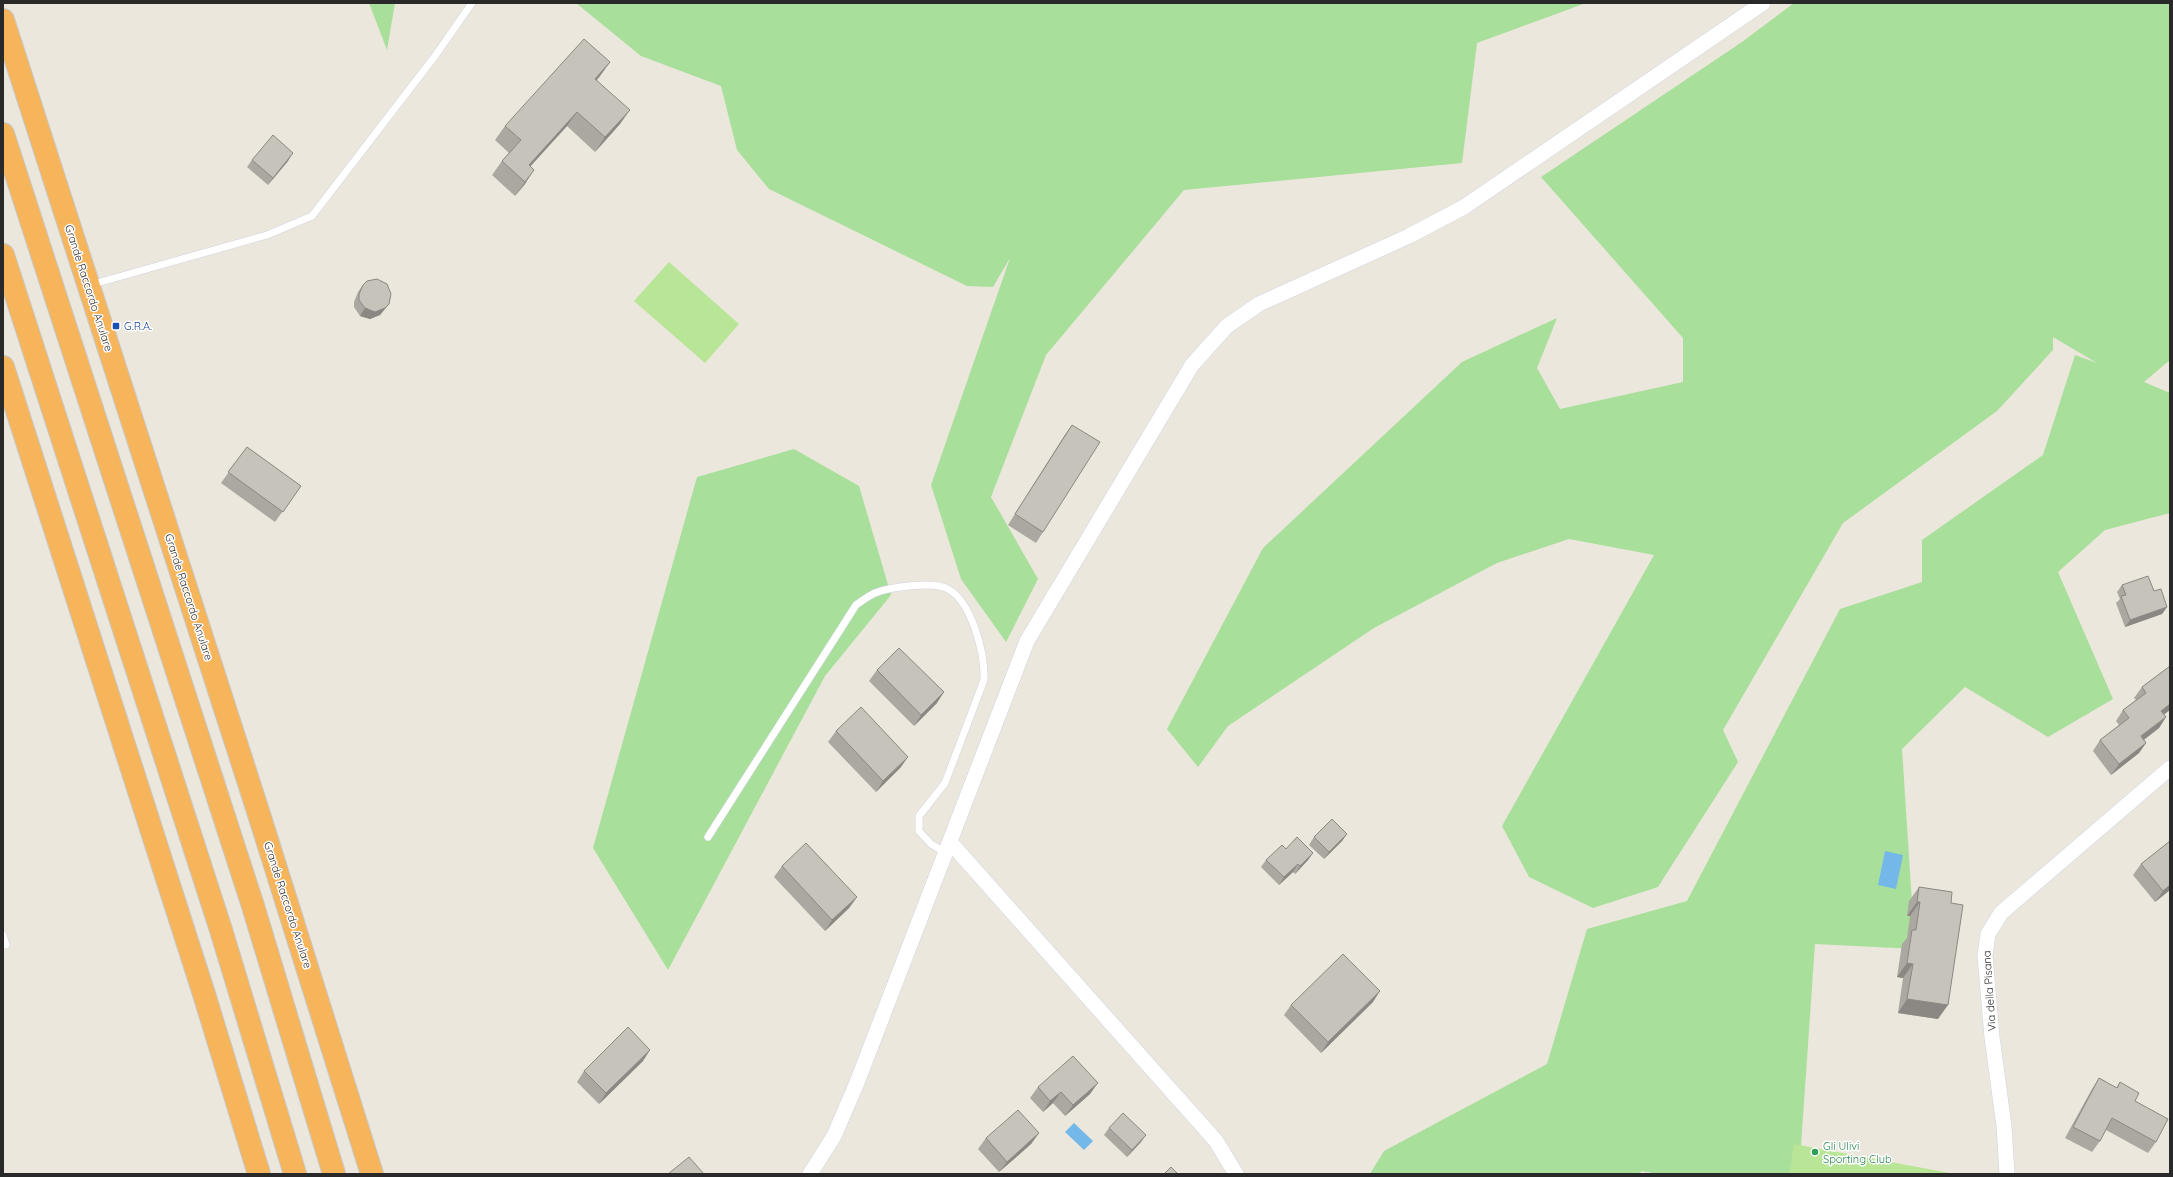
<svg xmlns="http://www.w3.org/2000/svg" width="2173" height="1177" font-family="Quicksand,sans-serif">
<style>
.green{fill:#a8df9a}
.pitch{fill:#b8e696}
.water{fill:#73b8e9}
.lines{fill:none;stroke-linecap:round;stroke-linejoin:round}
.lane-casing{stroke:#d1d2e2;stroke-width:8}
.street-casing{stroke:#d1d2e2;stroke-width:16}
.highway-casing{stroke:#c7c7c7;stroke-width:24}
.lane{stroke:#fff;stroke-width:7}
.street{stroke:#fff;stroke-width:15}
.highway{stroke:#f6b55b;stroke-width:22}
.wall{fill:#aaa8a1}
.shaded-wall{fill:#8b8883}
.building{fill:#c6c3bb;stroke:#8b8883}
.transit-dot{fill:#1a4fb4;stroke:#fff;stroke-width:1.5}
.leisure-dot{fill:#2e9e5b;stroke:#fff;stroke-width:1.5}
.labels{text-anchor:middle;dominant-baseline:central;stroke-width:3;stroke-linejoin:round;paint-order:stroke}
.street-label{font-size:11px;fill:#292929;stroke:#fff}
.transit-label{font-size:11px;fill:#164399;stroke:#fff;text-anchor:start}
.leisure-label{font-size:11px;fill:#27864d;stroke:#fff;text-anchor:start}
</style>
<rect width="100%" height="100%" fill="#ebe7dc"/>
<g class="green">
<path d="M 369,3 L 395,3 L 387,50 Z"/>
<path d="M 576,3 L 1586,3 L 1477,43 L 1462,163 L 1184,190 L 1046,355 L 991,497 L 1038,579 L 1006,642 L 961,579 L 931,485 L 1010,258 L 993,287 L 967,286 L 769,189 L 737,150 L 721,86 L 641,56 Z"/>
<path d="M 1794,3 L 2170,3 L 2170,360 L 2144,382 L 2170,393 L 2170,513 L 2105,530 L 2058,572 L 2113,699 L 2048,737 L 1965,687 L 1902,749 L 1915,949 L 1815,944 L 1799,1174 L 1658,1174 L 1642,1171 L 1638,1174 L 1370,1174 L 1384,1151 L 1547,1064 L 1587,929 L 1687,901 L 1840,609 L 1922,582 L 1922,540 L 2043,455 L 2075,355 L 2097,363 L 2053,337 L 2053,350 L 1997,411 L 1843,523 L 1723,730 L 1738,762 L 1658,887 L 1593,908 L 1529,877 L 1502,826 L 1654,555 L 1569,539 L 1497,563 L 1374,628 L 1228,726 L 1198,767 L 1167,729 L 1263,548 L 1462,362 L 1557,318 L 1537,368 L 1560,409 L 1683,382 L 1683,338 L 1541,177 L 1742,42 Z"/>
<path d="M 794,449 L 859,486 L 891,595 L 825,676 L 668,970 L 593,848 L 697,477 Z"/>
</g>
<g class="pitch">
<path d="M 669,262 L 739,324 L 705,363 L 634,301 Z"/>
<path d="M 1794,1144 L 1955,1174 L 1789,1174 Z"/>
</g>
<g class="water">
<path d="M 1885,851 L 1903,855 L 1896,889 L 1878,885 Z"/>
<path d="M 1074,1123 L 1093,1141 L 1084,1150 L 1065,1132 Z"/>
</g>
<g class="lines">
<defs>
<g id="lane">
<path d="M 90,285 L 267,235 L 312,216 L 435,56 L 472,3"/>
<path d="M 708,837 L 856,605 C 862,601 868,596 875,593 C 889,587 934,581 948,589 C 972,602 985,654 984,680 L 945,783 L 919,816 L 919,831 L 931,844 L 946,853"/>
<path d="M 3,935 L 6,945"/>
</g>
<g id="street">
<path d="M 950,842 L 1216,1141 L 1236,1174"/>
<path d="M 810,1174 L 834,1136 L 856,1085 L 1027,641 L 1192,365 L 1227,326 L 1259,304 L 1409,236 L 1464,207 L 1763,3"/>
<path d="M 2007,1174 L 2004,1126 L 1992,1037 L 1985,956 L 1988,934 L 2001,913 L 2170,768"/>
</g>
<g id="highway">
<path d="M 3,20 L 257,808 L 372,1174"/>
<path d="M 3,134 L 253,906 L 334,1174"/>
<path d="M 3,255 L 221,930 L 295,1174"/>
<path d="M 3,367 L 204,994 L 259,1174"/>
</g>
</defs>
<use href="#lane" class="lane-casing"/>
<use href="#street" class="street-casing"/>
<use href="#highway" class="highway-casing"/>
<use href="#lane" class="lane"/>
<use href="#street" class="street"/>
<use href="#highway" class="highway"/>
</g>
<g class="wall">
<path d="M 610,62 L 597,80 L 620,124 L 595,152 L 567,126 L 530,166 L 525,184 L 515,196 L 492,175 L 502,161 L 509,153 L 495,140 L 505,126 Z"/>
<path d="M 252,160 L 288,161 L 268,185 L 247,167 Z"/>
<path d="M 363,285 L 389,304 L 380,315 L 370,319 L 360,316 L 354,307 L 354,302 L 358,292 Z"/>
<path d="M 1072,425 L 1043,532 L 1036,543 L 1008,525 L 1064,436 Z"/>
<path d="M 247,447 L 301,486 L 275,522 L 221,483 Z"/>
<path d="M 2122,585 L 2154,591 L 2167,607 L 2162,614 L 2125,627 L 2116,603 L 2120,599 L 2117,592 Z"/>
<path d="M 2170,666 L 2170,710 L 2164,714 L 2166,717 L 2159,728 L 2144,740 L 2146,743 L 2139,753 L 2111,775 L 2093,751 L 2100,740 L 2119,725 L 2116,721 L 2123,710 L 2136,700 L 2134,698 L 2142,687 Z"/>
<path d="M 877,670 L 937,703 L 914,726 L 869,681 Z"/>
<path d="M 836,731 L 901,767 L 876,792 L 828,742 Z"/>
<path d="M 1347,834 L 1342,841 L 1324,859 L 1309,845 L 1314,837 Z"/>
<path d="M 2170,841 L 2170,890 L 2155,902 L 2133,875 L 2141,864 Z"/>
<path d="M 1286,849 L 1313,853 L 1308,860 L 1295,874 L 1293,872 L 1279,885 L 1261,867 L 1266,860 Z"/>
<path d="M 782,866 L 857,897 L 849,908 L 825,931 L 774,877 Z"/>
<path d="M 1919,887 L 1951,903 L 1938,1019 L 1898,1013 L 1903,978 L 1897,977 L 1902,944 L 1907,938 L 1910,916 L 1907,916 L 1909,901 Z"/>
<path d="M 1373,1002 L 1321,1053 L 1284,1015 L 1291,1005 Z"/>
<path d="M 643,1061 L 599,1104 L 577,1082 L 584,1071 Z"/>
<path d="M 2099,1078 L 2116,1088 L 2120,1082 L 2135,1101 L 2156,1142 L 2148,1153 L 2106,1130 L 2100,1141 L 2092,1152 L 2065,1138 L 2092,1089 Z"/>
<path d="M 1038,1087 L 1090,1094 L 1065,1116 L 1053,1103 L 1043,1112 L 1030,1098 Z"/>
<path d="M 1109,1128 L 1141,1142 L 1127,1157 L 1104,1135 Z"/>
<path d="M 1039,1133 L 1031,1144 L 999,1172 L 978,1149 L 986,1138 Z"/>
</g>
<g class="shaded-wall">
<path d="M 610,62 L 600,76 L 585,93 L 595,79 Z"/>
<path d="M 630,110 L 620,124 L 595,152 L 605,137 Z"/>
<path d="M 577,112 L 567,126 L 519,179 L 529,165 Z"/>
<path d="M 293,153 L 288,161 L 268,185 L 273,178 Z"/>
<path d="M 534,170 L 525,184 L 515,196 L 525,182 Z"/>
<path d="M 389,304 L 380,315 L 370,319 L 360,316 L 365,308 Z"/>
<path d="M 2167,607 L 2162,614 L 2125,627 L 2130,620 Z"/>
<path d="M 944,692 L 937,703 L 914,726 L 921,715 Z"/>
<path d="M 2170,704 L 2170,710 L 2154,722 L 2161,711 Z"/>
<path d="M 2166,717 L 2159,728 L 2134,747 L 2141,736 Z"/>
<path d="M 2146,743 L 2139,753 L 2111,775 L 2119,764 Z"/>
<path d="M 908,757 L 901,767 L 876,792 L 883,781 Z"/>
<path d="M 1347,834 L 1342,841 L 1324,859 L 1329,852 Z"/>
<path d="M 1313,853 L 1308,860 L 1295,874 L 1300,866 Z"/>
<path d="M 1298,864 L 1293,872 L 1279,885 L 1284,877 Z"/>
<path d="M 2170,885 L 2170,890 L 2155,902 L 2163,891 Z"/>
<path d="M 857,897 L 849,908 L 825,931 L 832,920 Z"/>
<path d="M 1917,902 L 1920,902 L 1910,916 L 1907,916 Z"/>
<path d="M 1907,963 L 1913,964 L 1903,978 L 1897,977 Z"/>
<path d="M 1380,991 L 1373,1002 L 1321,1053 L 1328,1042 Z"/>
<path d="M 1907,999 L 1948,1005 L 1938,1019 L 1898,1013 Z"/>
<path d="M 650,1050 L 643,1061 L 599,1104 L 606,1093 Z"/>
<path d="M 1098,1083 L 1090,1094 L 1065,1116 L 1073,1105 Z"/>
<path d="M 1061,1092 L 1053,1103 L 1043,1112 L 1050,1101 Z"/>
<path d="M 1039,1133 L 1031,1144 L 999,1172 L 1007,1162 Z"/>
<path d="M 1146,1135 L 1141,1142 L 1127,1157 L 1132,1150 Z"/>
</g>
<g class="building">
<path d="M 584,39 L 610,62 L 595,79 L 630,110 L 605,137 L 577,112 L 529,165 L 534,170 L 525,182 L 502,161 L 521,140 L 505,126 Z"/>
<path d="M 273,135 L 293,153 L 273,178 L 252,160 Z"/>
<path d="M 377,279 L 387,284 L 391,294 L 389,304 L 385,308 L 375,312 L 365,308 L 359,300 L 359,294 L 363,285 L 367,281 Z"/>
<path d="M 1072,425 L 1100,442 L 1043,532 L 1015,514 Z"/>
<path d="M 247,447 L 301,486 L 283,512 L 228,472 Z"/>
<path d="M 2148,576 L 2154,591 L 2161,589 L 2167,607 L 2130,620 L 2121,596 L 2126,595 L 2122,585 Z"/>
<path d="M 899,648 L 944,692 L 921,715 L 877,670 Z"/>
<path d="M 2170,666 L 2170,704 L 2161,711 L 2166,717 L 2141,736 L 2146,743 L 2119,764 L 2100,740 L 2129,718 L 2123,710 L 2146,693 L 2142,687 Z"/>
<path d="M 861,707 L 908,757 L 883,781 L 836,731 Z"/>
<path d="M 1332,819 L 1347,834 L 1329,852 L 1314,837 Z"/>
<path d="M 1297,837 L 1313,853 L 1300,866 L 1298,864 L 1284,877 L 1266,860 L 1282,845 L 1286,849 Z"/>
<path d="M 2170,841 L 2170,885 L 2163,891 L 2141,864 Z"/>
<path d="M 806,843 L 857,897 L 832,920 L 782,866 Z"/>
<path d="M 1919,887 L 1952,892 L 1951,903 L 1963,905 L 1948,1005 L 1907,999 L 1913,964 L 1907,963 L 1912,930 L 1916,930 L 1920,902 L 1917,902 Z"/>
<path d="M 1343,954 L 1380,991 L 1328,1042 L 1291,1005 Z"/>
<path d="M 628,1027 L 650,1050 L 606,1093 L 584,1071 Z"/>
<path d="M 1073,1056 L 1098,1083 L 1073,1105 L 1061,1092 L 1050,1101 L 1038,1087 Z"/>
<path d="M 2099,1078 L 2117,1088 L 2120,1082 L 2139,1093 L 2135,1101 L 2168,1119 L 2156,1142 L 2112,1118 L 2100,1141 L 2073,1127 Z"/>
<path d="M 1018,1110 L 1039,1133 L 1007,1162 L 986,1138 Z"/>
<path d="M 1123,1113 L 1146,1135 L 1132,1150 L 1109,1128 Z"/>
<path d="M 689,1157 L 704,1174 L 668,1174 Z"/>
<path d="M 1171,1167 L 1178,1174 L 1164,1174 Z"/>
</g>
<rect class="transit-dot" x="112" y="322" width="8" height="8" rx="2"/>
<circle class="leisure-dot" cx="1815" cy="1152" r="4"/>
<g class="labels">
<g class="street-label">
<text transform="translate(89 288) rotate(72)">Grande Raccordo Anulare</text>
<text transform="translate(189 597) rotate(72)">Grande Raccordo Anulare</text>
<text transform="translate(288 905) rotate(72)">Grande Raccordo Anulare</text>
<text transform="translate(1989 991) rotate(-94)">Via della Pisana</text>
</g>
<g class="transit-label">
<text x="124" y="326">G.R.A.</text>
</g>
<g class="leisure-label">
<text x="1823" y="1146">Gli Ulivi<tspan x="1823" dy="13">Sporting Club</tspan></text>
</g>
</g>
<rect width="2173" height="1177" fill="none" stroke="#292929" stroke-width="8"/>
</svg>
